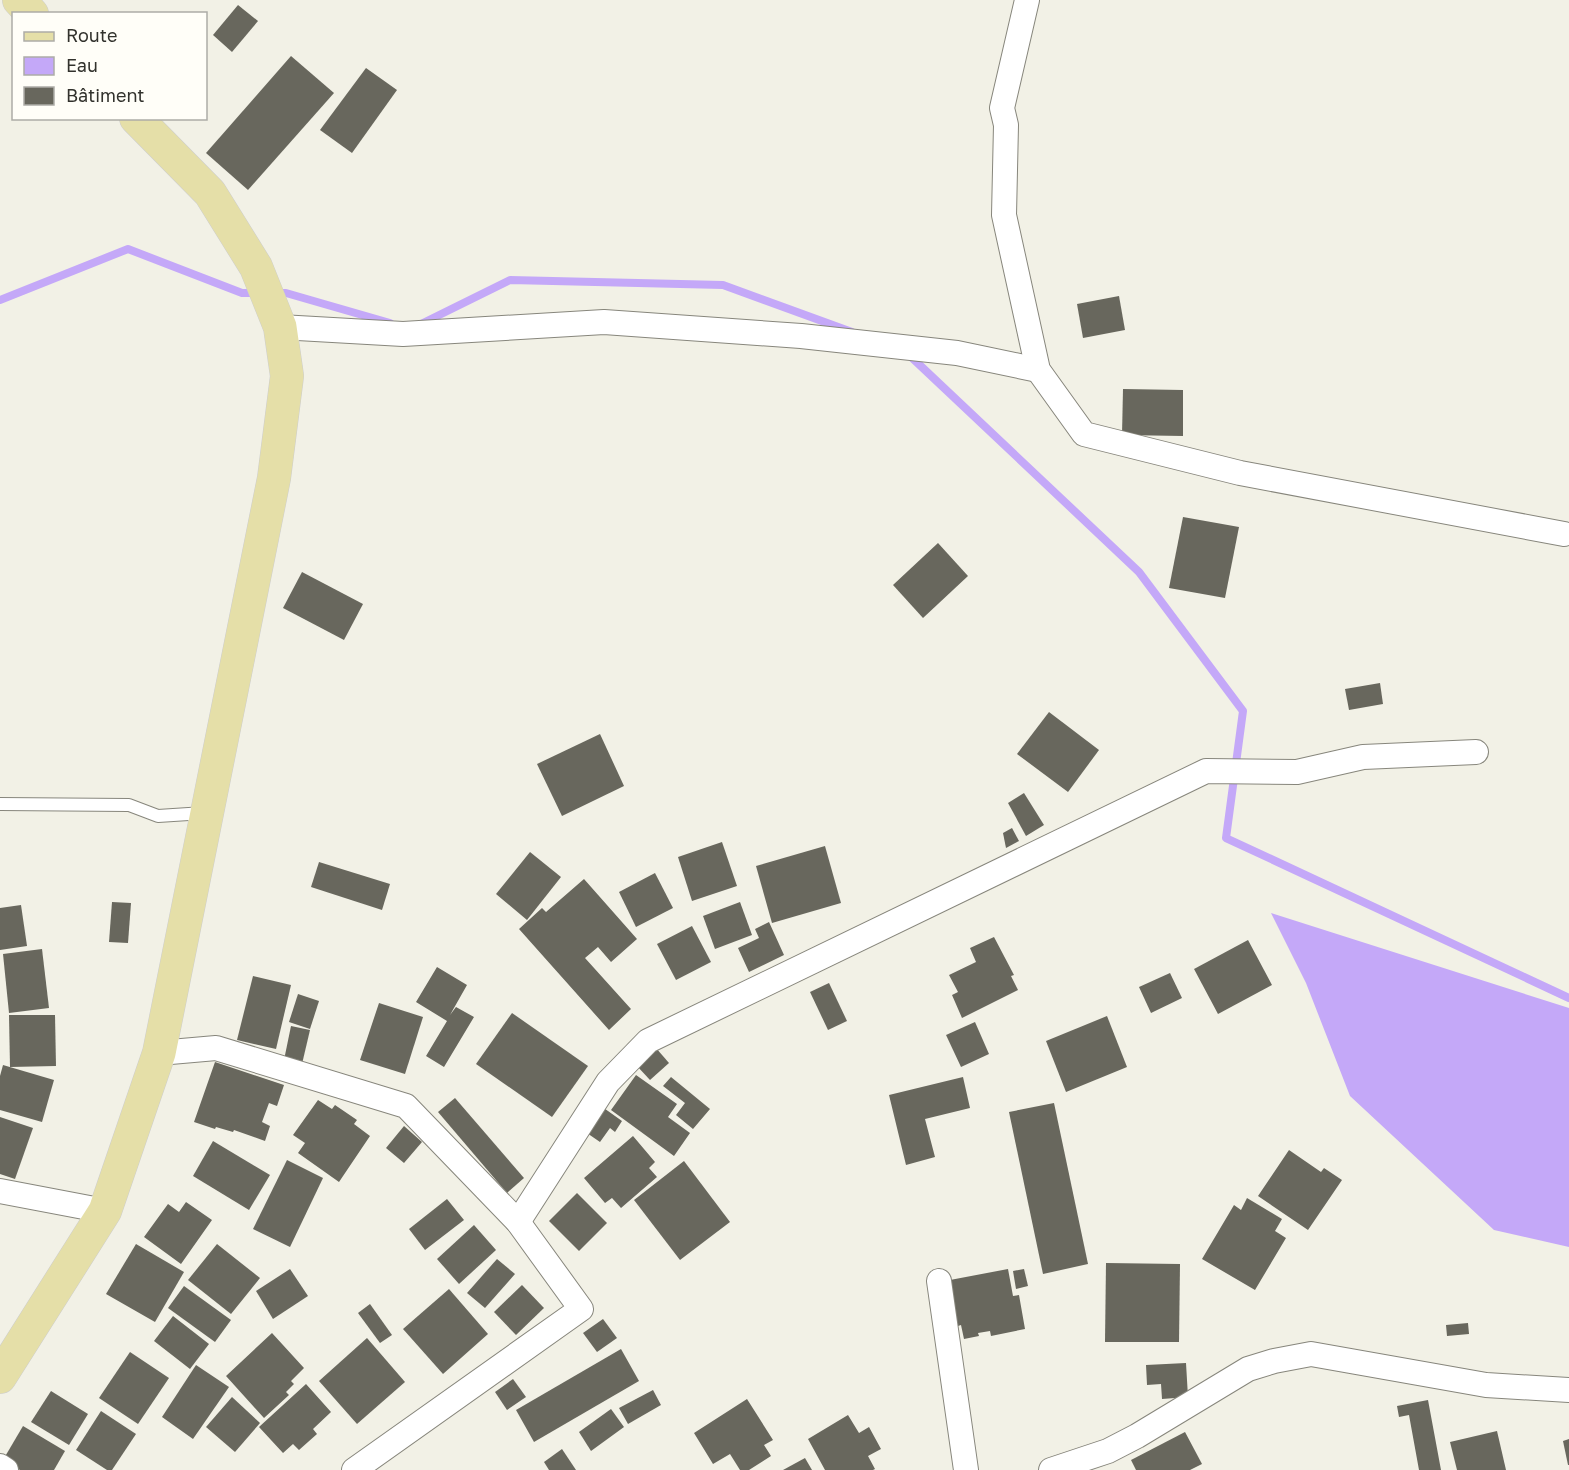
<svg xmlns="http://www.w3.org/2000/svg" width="1569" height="1470" font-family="'Golos Text',sans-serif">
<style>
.water{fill:#c4a8f8}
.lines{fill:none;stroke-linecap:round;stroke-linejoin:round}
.stream{stroke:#c4a8f8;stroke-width:8}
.building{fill:#68675d}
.service-casing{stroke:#87867c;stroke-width:14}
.minor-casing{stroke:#87867c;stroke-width:26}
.primary-casing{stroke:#cececd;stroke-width:34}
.service{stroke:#fff;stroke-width:12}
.minor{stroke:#fff;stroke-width:24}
.primary{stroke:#e5dfa8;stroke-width:33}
</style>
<rect width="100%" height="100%" fill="#f2f1e6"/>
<path class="water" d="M 1271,913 L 1569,1008 L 1569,1247 L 1494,1230 L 1350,1096 L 1306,983 Z"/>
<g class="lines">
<g class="stream">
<path d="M 274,293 L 286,293 L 390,323"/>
<path d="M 0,300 L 128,249 L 242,293 L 256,293"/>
<path d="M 421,324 L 510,280 L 723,285 L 852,332"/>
<path d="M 908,354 L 1139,572 L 1243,711 L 1226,838 L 1569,998"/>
</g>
</g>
<g class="building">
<path d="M 238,5 L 258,21 L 232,52 L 213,35 Z"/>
<path d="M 291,56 L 334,93 L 248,190 L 206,153 Z"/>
<path d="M 366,68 L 397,90 L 352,153 L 320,130 Z"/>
<path d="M 1119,296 L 1125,330 L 1083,338 L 1077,304 Z"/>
<path d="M 1123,389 L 1183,390 L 1183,436 L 1122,435 Z"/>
<path d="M 1183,517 L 1239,527 L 1225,598 L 1169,588 Z"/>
<path d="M 938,543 L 968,576 L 923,618 L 893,585 Z"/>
<path d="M 302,572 L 363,604 L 344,640 L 283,608 Z"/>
<path d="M 1380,683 L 1383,704 L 1349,710 L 1345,689 Z"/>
<path d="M 1049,712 L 1099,750 L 1068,792 L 1017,754 Z"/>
<path d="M 600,734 L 624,786 L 562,816 L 537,764 Z"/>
<path d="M 1024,793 L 1044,825 L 1026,836 L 1008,803 Z"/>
<path d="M 1012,828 L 1019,841 L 1006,848 L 1003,833 Z"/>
<path d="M 722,842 L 737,886 L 692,901 L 678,857 Z"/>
<path d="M 825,846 L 841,903 L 772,923 L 756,866 Z"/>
<path d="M 530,852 L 561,877 L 527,920 L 496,894 Z"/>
<path d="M 319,862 L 390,884 L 382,910 L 311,887 Z"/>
<path d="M 655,873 L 673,908 L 636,927 L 619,892 Z"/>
<path d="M 584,879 L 637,939 L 611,962 L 598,947 L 585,958 L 631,1009 L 609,1030 L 519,929 L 542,908 L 546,912 Z"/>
<path d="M 112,902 L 131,903 L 128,943 L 109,942 Z"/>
<path d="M 740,902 L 752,935 L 715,949 L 703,916 Z"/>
<path d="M 21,905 L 27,946 L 0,950 L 0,908 Z"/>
<path d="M 769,922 L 784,955 L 749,972 L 738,948 L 759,938 L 755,929 Z"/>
<path d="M 692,926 L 711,962 L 676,980 L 657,944 Z"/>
<path d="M 994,937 L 1014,975 L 1011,976 L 1018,990 L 962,1018 L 952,995 L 958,992 L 949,975 L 976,962 L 970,948 Z"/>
<path d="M 1248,940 L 1272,985 L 1218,1014 L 1194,969 Z"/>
<path d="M 42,949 L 49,1008 L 9,1013 L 3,954 Z"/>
<path d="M 437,967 L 467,985 L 450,1015 L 456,1007 L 474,1017 L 444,1067 L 426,1056 L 447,1021 L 416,1002 Z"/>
<path d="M 1170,973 L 1182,998 L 1151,1013 L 1139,987 Z"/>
<path d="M 253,976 L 291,985 L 276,1049 L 237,1040 Z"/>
<path d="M 829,983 L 847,1021 L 828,1030 L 810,992 Z"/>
<path d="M 298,994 L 319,1001 L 310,1029 L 289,1022 Z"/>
<path d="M 379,1003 L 423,1017 L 405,1074 L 360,1060 Z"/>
<path d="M 512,1013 L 588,1066 L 552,1117 L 476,1064 Z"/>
<path d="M 9,1015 L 55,1015 L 56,1066 L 10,1067 Z"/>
<path d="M 1107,1016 L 1127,1067 L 1066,1092 L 1046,1041 Z"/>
<path d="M 975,1022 L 989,1054 L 961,1067 L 946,1035 Z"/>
<path d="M 291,1026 L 310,1030 L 302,1064 L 284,1060 Z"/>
<path d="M 656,1048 L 669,1063 L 650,1080 L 637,1066 Z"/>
<path d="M 215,1062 L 284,1085 L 277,1106 L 269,1103 L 262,1122 L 270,1126 L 265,1141 L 234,1130 L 233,1132 L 216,1127 L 215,1129 L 194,1122 Z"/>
<path d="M 3,1065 L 54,1080 L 42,1122 L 0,1110 L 0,1076 Z"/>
<path d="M 636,1075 L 677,1104 L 668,1117 L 690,1133 L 674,1156 L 611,1110 Z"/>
<path d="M 671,1077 L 710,1109 L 693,1129 L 676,1115 L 685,1103 L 663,1086 Z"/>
<path d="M 963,1077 L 970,1108 L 925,1119 L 935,1157 L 906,1165 L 889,1095 Z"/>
<path d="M 455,1098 L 524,1178 L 507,1193 L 438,1112 Z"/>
<path d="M 318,1100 L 332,1109 L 335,1105 L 357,1120 L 354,1124 L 370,1136 L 339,1182 L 298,1153 L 305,1143 L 293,1135 Z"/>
<path d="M 1054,1103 L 1088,1264 L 1043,1274 L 1009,1112 Z"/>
<path d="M 601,1106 L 622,1121 L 615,1132 L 610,1128 L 600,1142 L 584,1131 Z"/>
<path d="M 0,1117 L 33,1128 L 15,1179 L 0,1174 Z"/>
<path d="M 404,1126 L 422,1142 L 404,1163 L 386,1148 Z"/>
<path d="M 633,1136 L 655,1162 L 649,1168 L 657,1177 L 621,1208 L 612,1198 L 605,1203 L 584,1178 Z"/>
<path d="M 213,1141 L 270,1175 L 249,1210 L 193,1176 Z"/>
<path d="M 1289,1150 L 1321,1172 L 1324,1168 L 1342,1180 L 1308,1230 L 1258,1196 Z"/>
<path d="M 287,1160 L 323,1178 L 290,1247 L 253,1229 Z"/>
<path d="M 684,1161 L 730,1222 L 680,1260 L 634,1200 Z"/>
<path d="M 577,1193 L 607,1223 L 579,1251 L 549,1221 Z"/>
<path d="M 1247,1198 L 1282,1219 L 1275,1231 L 1286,1238 L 1255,1290 L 1202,1259 L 1234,1205 L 1241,1210 Z"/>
<path d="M 447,1199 L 464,1220 L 425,1250 L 409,1229 Z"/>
<path d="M 186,1202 L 212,1220 L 181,1264 L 144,1237 L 168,1204 L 179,1212 Z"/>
<path d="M 474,1225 L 496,1250 L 459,1284 L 437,1259 Z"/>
<path d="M 136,1244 L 184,1272 L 155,1322 L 106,1294 Z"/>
<path d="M 217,1244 L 260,1278 L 231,1314 L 188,1280 Z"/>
<path d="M 497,1259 L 515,1274 L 485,1308 L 467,1293 Z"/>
<path d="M 1106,1263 L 1180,1264 L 1179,1342 L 1105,1342 Z"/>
<path d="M 290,1269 L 308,1296 L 273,1319 L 256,1291 Z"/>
<path d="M 1008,1269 L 1013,1296 L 1019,1295 L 1025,1329 L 991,1336 L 990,1331 L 978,1333 L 979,1336 L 964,1339 L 961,1325 L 958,1326 L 950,1280 Z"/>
<path d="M 1024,1269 L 1028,1286 L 1016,1289 L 1013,1271 Z"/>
<path d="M 522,1285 L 544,1308 L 516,1335 L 494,1312 Z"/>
<path d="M 184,1286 L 231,1320 L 215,1342 L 168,1308 Z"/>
<path d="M 449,1289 L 488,1334 L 443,1374 L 403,1329 Z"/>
<path d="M 370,1304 L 392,1335 L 380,1343 L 358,1313 Z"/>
<path d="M 173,1316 L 209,1344 L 190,1369 L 154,1341 Z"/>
<path d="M 603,1319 L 617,1338 L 597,1352 L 583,1333 Z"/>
<path d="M 1468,1323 L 1469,1334 L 1447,1336 L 1446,1325 Z"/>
<path d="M 272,1333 L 304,1368 L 291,1381 L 294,1384 L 286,1392 L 289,1395 L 264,1418 L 226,1376 Z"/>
<path d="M 367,1338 L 405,1382 L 357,1424 L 319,1381 Z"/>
<path d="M 621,1349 L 639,1381 L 534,1442 L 516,1410 Z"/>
<path d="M 130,1352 L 169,1378 L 138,1424 L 99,1398 Z"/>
<path d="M 1186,1363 L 1188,1397 L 1162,1399 L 1161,1384 L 1147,1385 L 1146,1365 Z"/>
<path d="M 196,1365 L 229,1387 L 193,1439 L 162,1417 Z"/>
<path d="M 513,1379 L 526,1397 L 507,1410 L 495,1392 Z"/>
<path d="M 306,1384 L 331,1412 L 313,1429 L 317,1434 L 299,1450 L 293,1444 L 283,1453 L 259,1427 Z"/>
<path d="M 653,1390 L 661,1405 L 628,1424 L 619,1408 Z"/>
<path d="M 51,1391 L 88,1414 L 69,1445 L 31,1422 Z"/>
<path d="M 232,1397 L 260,1423 L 235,1452 L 206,1427 Z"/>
<path d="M 747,1399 L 773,1440 L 764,1445 L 771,1456 L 749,1470 L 740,1470 L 730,1454 L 713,1464 L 694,1433 Z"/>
<path d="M 1428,1400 L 1441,1470 L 1419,1470 L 1409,1415 L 1399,1417 L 1397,1406 Z"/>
<path d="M 611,1409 L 624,1427 L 591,1451 L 579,1432 Z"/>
<path d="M 101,1411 L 136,1434 L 112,1470 L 107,1470 L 76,1450 Z"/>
<path d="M 848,1415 L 859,1433 L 869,1427 L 881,1449 L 868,1456 L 875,1469 L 873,1470 L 825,1470 L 808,1439 Z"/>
<path d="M 23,1426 L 65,1451 L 54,1470 L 20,1470 L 3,1460 Z"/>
<path d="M 1497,1431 L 1506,1470 L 1457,1470 L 1450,1442 Z"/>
<path d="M 1185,1432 L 1202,1464 L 1190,1470 L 1136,1470 L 1131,1460 Z"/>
<path d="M 1569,1439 L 1569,1465 L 1568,1465 L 1563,1441 Z"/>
<path d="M 562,1449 L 576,1470 L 549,1470 L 544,1462 Z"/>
<path d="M 805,1458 L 812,1470 L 783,1470 Z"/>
</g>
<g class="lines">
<defs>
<path id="service" d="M 0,804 L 129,805 L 158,816 L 204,813"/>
<g id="minor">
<path d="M 1027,0 L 1002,108 L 1006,125 L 1004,215 L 1038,370 L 1084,434 L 1240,473 L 1564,534"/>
<path d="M 280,327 L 403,334 L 604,322 L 801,336 L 957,353 L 1038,370"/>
<path d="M 159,1053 L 216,1048 L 406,1106 L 518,1222 L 581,1309 L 354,1470"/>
<path d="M 0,1191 L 105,1211"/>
<path d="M 518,1222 L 608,1082 L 648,1041 L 1206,771 L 1297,772 L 1363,757 L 1476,752"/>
<path d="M 939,1281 L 966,1470"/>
<path d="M 0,1466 L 6,1470"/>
<path d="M 1051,1470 L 1108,1451 L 1137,1436 L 1248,1369 L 1274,1361 L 1311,1354 L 1486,1385 L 1569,1390"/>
</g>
<g id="primary">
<path d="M 19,0 L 32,14"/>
<path d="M 0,1377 L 105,1211 L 159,1053 L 274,478 L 287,376 L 280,327 L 256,267 L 210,193 L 136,118"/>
</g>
</defs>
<use href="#service" class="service-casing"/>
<use href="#minor" class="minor-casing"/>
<use href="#primary" class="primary-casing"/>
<use href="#service" class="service"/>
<use href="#minor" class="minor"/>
<use href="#primary" class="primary"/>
</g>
<rect x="12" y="12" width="195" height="108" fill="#fffef8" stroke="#adaca7" stroke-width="1.5"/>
<rect x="24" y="32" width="30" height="9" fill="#e5dfa8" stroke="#adaca7" stroke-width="1.5"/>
<text x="66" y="42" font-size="18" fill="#32322d">Route</text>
<rect x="24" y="57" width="30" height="18" fill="#c4a8f8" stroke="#adaca7" stroke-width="1.5"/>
<text x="66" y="72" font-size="18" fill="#32322d">Eau</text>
<rect x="24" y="87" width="30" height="18" fill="#68675d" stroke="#adaca7" stroke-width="1.5"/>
<text x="66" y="102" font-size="18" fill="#32322d">Bâtiment</text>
</svg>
